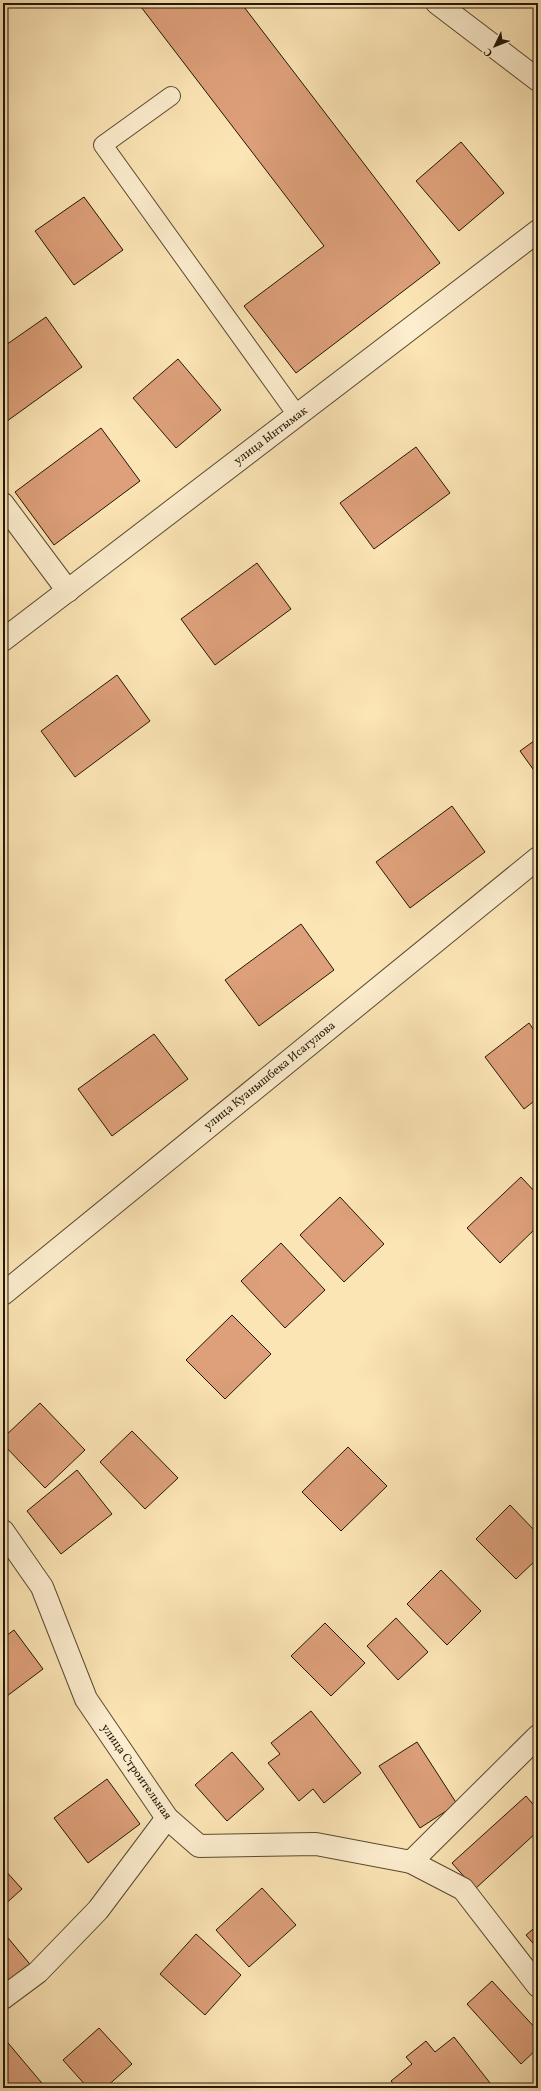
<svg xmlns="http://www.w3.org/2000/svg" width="541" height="2091" font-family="Vollkorn,serif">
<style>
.building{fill:#dda07a;stroke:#231606}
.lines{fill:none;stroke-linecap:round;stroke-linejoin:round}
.lane-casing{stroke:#594a32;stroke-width:20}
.street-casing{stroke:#594a32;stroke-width:24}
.lane{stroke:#fdeecf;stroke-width:18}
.street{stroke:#fdeecf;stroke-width:22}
.labels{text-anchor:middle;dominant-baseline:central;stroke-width:3;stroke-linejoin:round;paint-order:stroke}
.street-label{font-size:12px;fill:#231606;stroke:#fdeecf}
</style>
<rect width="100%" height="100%" fill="#fce5b5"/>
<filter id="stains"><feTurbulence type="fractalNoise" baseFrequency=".005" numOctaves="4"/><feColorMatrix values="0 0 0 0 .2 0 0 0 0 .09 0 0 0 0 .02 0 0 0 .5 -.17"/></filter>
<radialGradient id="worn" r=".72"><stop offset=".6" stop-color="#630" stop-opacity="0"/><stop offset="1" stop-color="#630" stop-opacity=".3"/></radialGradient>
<g class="building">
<path d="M 138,3 L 241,3 L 440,263 L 296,373 L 244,306 L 324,246 Z"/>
<path d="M 461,142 L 504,193 L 459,231 L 416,181 Z"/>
<path d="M 84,197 L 123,250 L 74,285 L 35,231 Z"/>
<path d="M 46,317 L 82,367 L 3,424 L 3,347 Z"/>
<path d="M 178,359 L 221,410 L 176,448 L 133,398 Z"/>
<path d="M 101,428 L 140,481 L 54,545 L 15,492 Z"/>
<path d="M 416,447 L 450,493 L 374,549 L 340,503 Z"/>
<path d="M 257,563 L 291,609 L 215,665 L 181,619 Z"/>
<path d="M 117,675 L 150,721 L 75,777 L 41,731 Z"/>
<path d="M 538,738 L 538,776 L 520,751 Z"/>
<path d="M 452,806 L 485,852 L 410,908 L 376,862 Z"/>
<path d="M 301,924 L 334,970 L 259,1026 L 225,980 Z"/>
<path d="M 529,1023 L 538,1036 L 538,1098 L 524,1109 L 485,1057 Z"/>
<path d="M 154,1034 L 188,1079 L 112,1136 L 78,1089 Z"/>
<path d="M 521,1177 L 538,1195 L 538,1226 L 500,1263 L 467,1228 Z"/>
<path d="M 340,1197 L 384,1244 L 344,1282 L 300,1235 Z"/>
<path d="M 281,1243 L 325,1290 L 285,1328 L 241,1281 Z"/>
<path d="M 232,1315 L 271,1354 L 225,1399 L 186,1360 Z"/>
<path d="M 40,1403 L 85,1450 L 45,1488 L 3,1444 L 3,1438 Z"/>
<path d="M 132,1431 L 178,1478 L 145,1509 L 100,1462 Z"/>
<path d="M 348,1447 L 387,1486 L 341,1531 L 302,1492 Z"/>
<path d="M 77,1470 L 112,1514 L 61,1554 L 27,1511 Z"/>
<path d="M 510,1505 L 538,1534 L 538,1558 L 516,1579 L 476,1539 Z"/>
<path d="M 441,1570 L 481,1611 L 447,1645 L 407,1604 Z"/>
<path d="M 396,1618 L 428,1652 L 398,1680 L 367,1646 Z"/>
<path d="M 325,1623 L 365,1663 L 331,1696 L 291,1656 Z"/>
<path d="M 14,1630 L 43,1669 L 3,1699 L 3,1638 Z"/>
<path d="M 311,1711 L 361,1773 L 324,1803 L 313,1789 L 299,1801 L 268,1763 L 280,1754 L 271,1743 Z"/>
<path d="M 417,1742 L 457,1804 L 420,1828 L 379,1766 Z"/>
<path d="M 232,1752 L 264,1789 L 227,1821 L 195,1785 Z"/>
<path d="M 107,1779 L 140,1824 L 88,1863 L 54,1818 Z"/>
<path d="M 526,1796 L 538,1810 L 538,1831 L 475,1889 L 452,1863 Z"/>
<path d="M 3,1868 L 22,1889 L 3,1906 Z"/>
<path d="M 262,1888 L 296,1925 L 249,1967 L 216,1930 Z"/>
<path d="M 538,1925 L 538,1949 L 526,1935 Z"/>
<path d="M 3,1932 L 34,1969 L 3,1996 Z"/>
<path d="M 196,1934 L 241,1975 L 205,2015 L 160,1974 Z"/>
<path d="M 492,1981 L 538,2031 L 538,2048 L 521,2064 L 467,2004 Z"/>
<path d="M 99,2028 L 132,2064 L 105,2088 L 88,2088 L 63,2060 Z"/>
<path d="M 3,2037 L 46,2088 L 3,2088 Z"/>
<path d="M 454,2037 L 494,2088 L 397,2088 L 391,2081 L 412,2064 L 406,2057 L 426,2041 L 435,2052 Z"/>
</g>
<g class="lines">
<defs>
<path id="lane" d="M 171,96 L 103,145 L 297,415"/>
<g id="street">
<path d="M 437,3 L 538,80"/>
<path d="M 3,504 L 68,591"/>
<path d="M 3,640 L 538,231"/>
<path d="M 3,1294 L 538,858"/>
<path d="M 3,1531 L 42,1587 L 86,1699 L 167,1818 L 199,1846 L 316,1844 L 411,1862 L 463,1889 L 538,1986"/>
<path d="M 411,1862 L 538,1736"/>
<path d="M 3,1998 L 38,1972 L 98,1910 L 167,1818"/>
</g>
</defs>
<use href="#lane" class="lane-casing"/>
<use href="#street" class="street-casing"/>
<use href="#lane" class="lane"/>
<use href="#street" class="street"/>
</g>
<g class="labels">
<g class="street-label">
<text transform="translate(271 436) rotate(-37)">улица Ынтымак</text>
<text transform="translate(270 1076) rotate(-39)">улица Куанышбека Исагулова</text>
<text transform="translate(136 1772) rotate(55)">улица Строительная</text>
</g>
</g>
<rect width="541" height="2091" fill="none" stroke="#fce5b5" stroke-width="16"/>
<rect x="4" y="4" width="533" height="2083" fill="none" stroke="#231606" stroke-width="2"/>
<rect x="8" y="8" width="525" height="2075" fill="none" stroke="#231606"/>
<g transform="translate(495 46) rotate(227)" stroke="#fdeecf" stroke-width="3" paint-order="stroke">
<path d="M0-3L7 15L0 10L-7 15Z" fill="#231606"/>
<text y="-6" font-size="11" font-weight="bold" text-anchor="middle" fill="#231606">С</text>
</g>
<rect width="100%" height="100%" filter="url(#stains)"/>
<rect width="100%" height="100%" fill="url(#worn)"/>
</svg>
